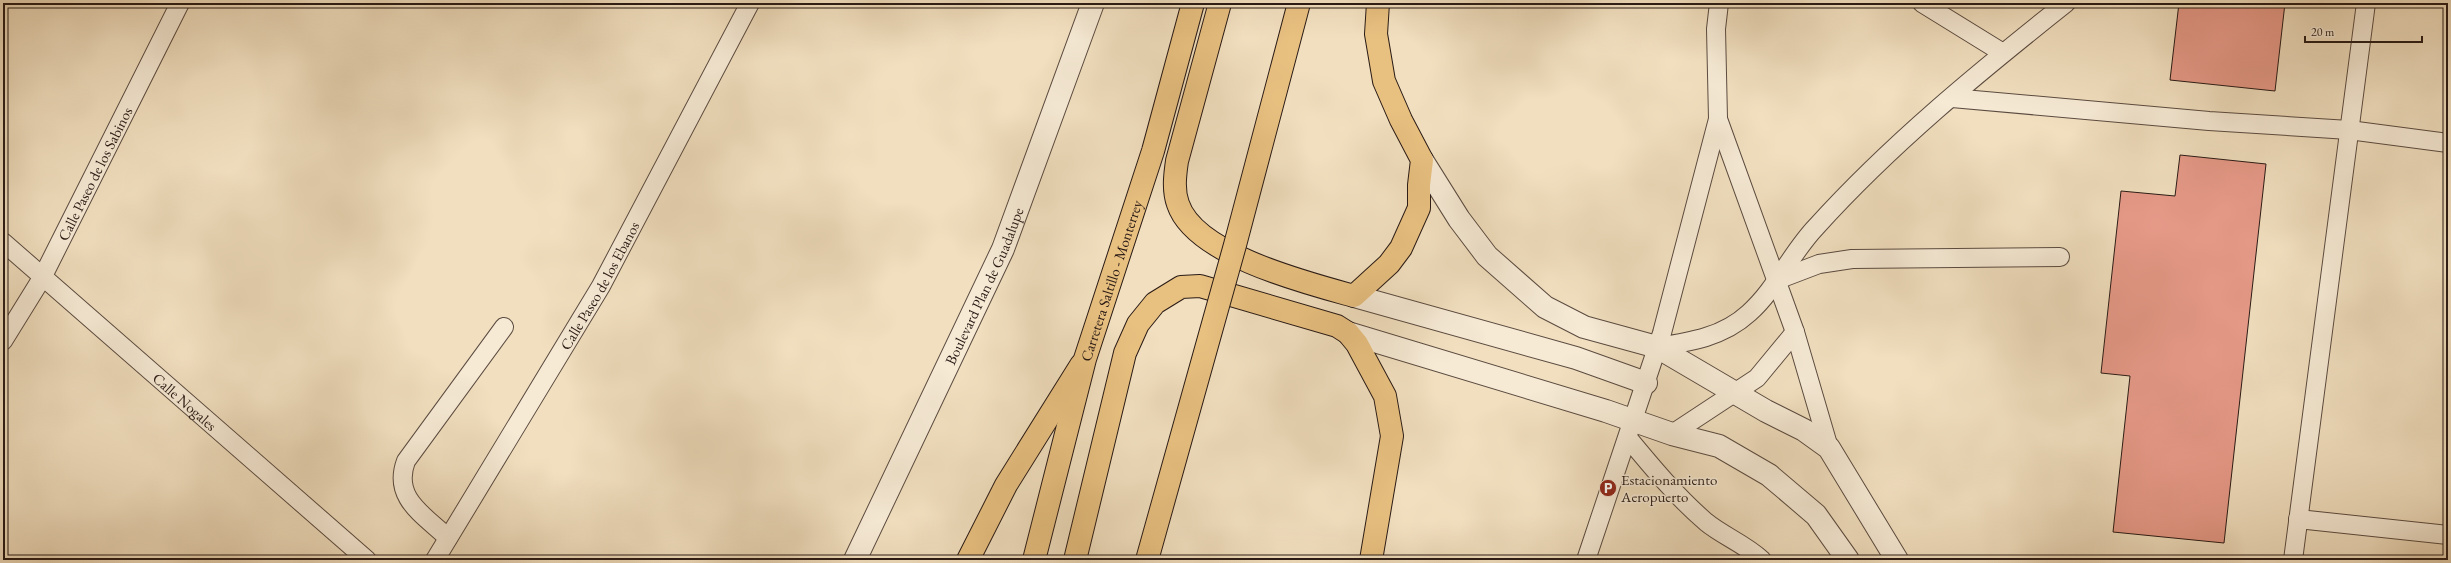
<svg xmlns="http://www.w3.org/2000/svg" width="2451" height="563" font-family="'EB Garamond',serif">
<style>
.building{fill:#e79a89;stroke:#291a15}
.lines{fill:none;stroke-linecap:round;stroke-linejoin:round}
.service-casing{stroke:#5b4b40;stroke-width:20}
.minor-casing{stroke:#5b4b40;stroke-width:24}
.tertiary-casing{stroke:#5b4b40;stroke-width:24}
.primary-casing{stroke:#291a15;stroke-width:24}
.trunk-casing{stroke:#291a15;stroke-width:24}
.service{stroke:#f6ead5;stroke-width:18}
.minor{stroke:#f6ead5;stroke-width:22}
.tertiary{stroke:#f6ead5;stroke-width:22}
.primary{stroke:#e8c080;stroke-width:22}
.trunk{stroke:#e8c080;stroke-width:22}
.trunk-bridge-casing{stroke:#291a15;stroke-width:24;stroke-linecap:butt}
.trunk-bridge{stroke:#e8c080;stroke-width:22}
.labels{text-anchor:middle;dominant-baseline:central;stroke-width:3;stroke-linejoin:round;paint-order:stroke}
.street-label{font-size:15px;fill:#291a15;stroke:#f6ead5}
.poi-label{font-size:15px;fill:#291a15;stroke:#f6ead5;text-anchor:start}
</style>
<rect width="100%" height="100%" fill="#f1dfbf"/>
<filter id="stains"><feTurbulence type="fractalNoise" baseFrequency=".005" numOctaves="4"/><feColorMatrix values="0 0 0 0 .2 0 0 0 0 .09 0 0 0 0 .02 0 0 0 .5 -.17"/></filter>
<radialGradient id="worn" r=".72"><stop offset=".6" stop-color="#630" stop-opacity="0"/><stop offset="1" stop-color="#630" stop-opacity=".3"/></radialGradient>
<g class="building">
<path d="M 2179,3 L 2285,3 L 2275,91 L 2170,80 Z"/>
<path d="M 2180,155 L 2266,164 L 2224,543 L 2113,532 L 2130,376 L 2101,373 L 2121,191 L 2175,196 Z"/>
</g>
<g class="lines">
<defs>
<g id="service">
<path d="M 1922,3 L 2003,53"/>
<path d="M 1952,98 L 2209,121 L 2349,130 L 2448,143"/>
<path d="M 1718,119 L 1795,332 L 1829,448"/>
<path id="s1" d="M 3,242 L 367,560"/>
<path d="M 1777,280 L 1819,264 L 1852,259 L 2060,257"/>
<path id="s2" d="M 3,341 L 42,278 L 180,3"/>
<path d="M 1657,347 C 1690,342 1723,337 1749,313 C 1776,289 1791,253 1816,227 C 1891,144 1979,72 2066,3"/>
<path d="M 1672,434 L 1757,378 L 1795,332"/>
<path d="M 1628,438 C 1652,467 1677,497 1706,522 C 1723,536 1745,544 1762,560"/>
<path d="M 2298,519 L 2448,535"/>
<path d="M 448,538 C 424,515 392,498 406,461 L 504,327"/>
<path id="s3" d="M 435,560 L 601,286 L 750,3"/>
<path d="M 1586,560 L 1662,333 L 1718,119 L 1716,29 L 1719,3"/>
<path d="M 2293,560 L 2366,3"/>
</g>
<g id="minor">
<path d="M 1422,160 L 1459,219 L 1487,256 L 1545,307 L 1584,327 L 1657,347 L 1766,411 L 1804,430 L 1829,448 L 1897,560"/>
<path d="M 1354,296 L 1576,358 L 1646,383"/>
<path d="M 1348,333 L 1606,411 L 1672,434 L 1719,446 L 1769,475 L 1816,515 L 1848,560"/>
</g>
<g id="tertiary">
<path id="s4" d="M 855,560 L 1003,249 L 1093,3"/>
</g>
<path id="primary" d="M 968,560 L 1006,485 L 1081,365"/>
<g id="trunk">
<path d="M 1220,3 L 1177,161 C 1175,175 1173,190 1178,204 C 1195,255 1307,283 1354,296 L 1389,264 L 1401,248 L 1419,208 L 1419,185 L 1422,160 L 1401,120 L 1384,81 L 1376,34 L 1378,3"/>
<path id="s5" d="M 1034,560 L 1085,359 L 1153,151 L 1193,3"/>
<path d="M 1075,560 L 1125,353 L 1138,324 L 1155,303 L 1181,287 L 1200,286 L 1337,326 L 1348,333 L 1357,344 L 1385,396 L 1392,436 L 1371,560"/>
</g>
</defs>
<use href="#service" class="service-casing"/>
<use href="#minor" class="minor-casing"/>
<use href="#tertiary" class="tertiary-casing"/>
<use href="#primary" class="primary-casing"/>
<use href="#trunk" class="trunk-casing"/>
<use href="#service" class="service"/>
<use href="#minor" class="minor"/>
<use href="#tertiary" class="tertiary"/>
<use href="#primary" class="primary"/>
<use href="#trunk" class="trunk"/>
<defs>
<path id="trunk-bridge" d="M 1147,560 L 1235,245 L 1299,3"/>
</defs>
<use href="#trunk-bridge" class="trunk-bridge-casing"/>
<use href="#trunk-bridge" class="trunk-bridge"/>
</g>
<defs>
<symbol id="parking-disc" viewBox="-11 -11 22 22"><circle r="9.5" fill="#8f2418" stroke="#f6ead5"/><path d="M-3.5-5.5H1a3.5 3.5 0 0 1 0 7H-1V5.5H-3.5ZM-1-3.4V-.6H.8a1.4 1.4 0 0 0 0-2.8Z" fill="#fff"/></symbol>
</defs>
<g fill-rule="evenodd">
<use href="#parking-disc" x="1598" y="478" width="20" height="20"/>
</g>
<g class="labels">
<g class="street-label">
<text stroke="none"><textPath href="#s2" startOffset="191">Calle Paseo de los Sabinos</textPath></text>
<text stroke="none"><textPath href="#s5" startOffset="290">Carretera Saltillo - Monterrey</textPath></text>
<text stroke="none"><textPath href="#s3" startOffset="320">Calle Paseo de los Ebanos</textPath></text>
<text stroke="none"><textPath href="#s4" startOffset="303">Boulevard Plan de Guadalupe</textPath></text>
<text stroke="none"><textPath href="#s1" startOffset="242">Calle Nogales</textPath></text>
</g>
<g class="poi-label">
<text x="1621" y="479">Estacionamiento<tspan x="1621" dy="17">Aeropuerto</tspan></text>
</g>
</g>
<rect width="2451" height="563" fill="none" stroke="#f1dfbf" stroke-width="16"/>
<rect x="4" y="4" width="2443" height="555" fill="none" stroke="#291a15" stroke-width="2"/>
<rect x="8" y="8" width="2435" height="547" fill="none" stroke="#291a15"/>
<path d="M2305 36v6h117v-6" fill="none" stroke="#291a15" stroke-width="2"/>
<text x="2311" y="36" font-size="12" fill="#291a15" stroke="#f6ead5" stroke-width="3" paint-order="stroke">20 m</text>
<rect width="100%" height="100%" filter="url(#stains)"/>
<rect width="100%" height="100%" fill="url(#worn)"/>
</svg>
